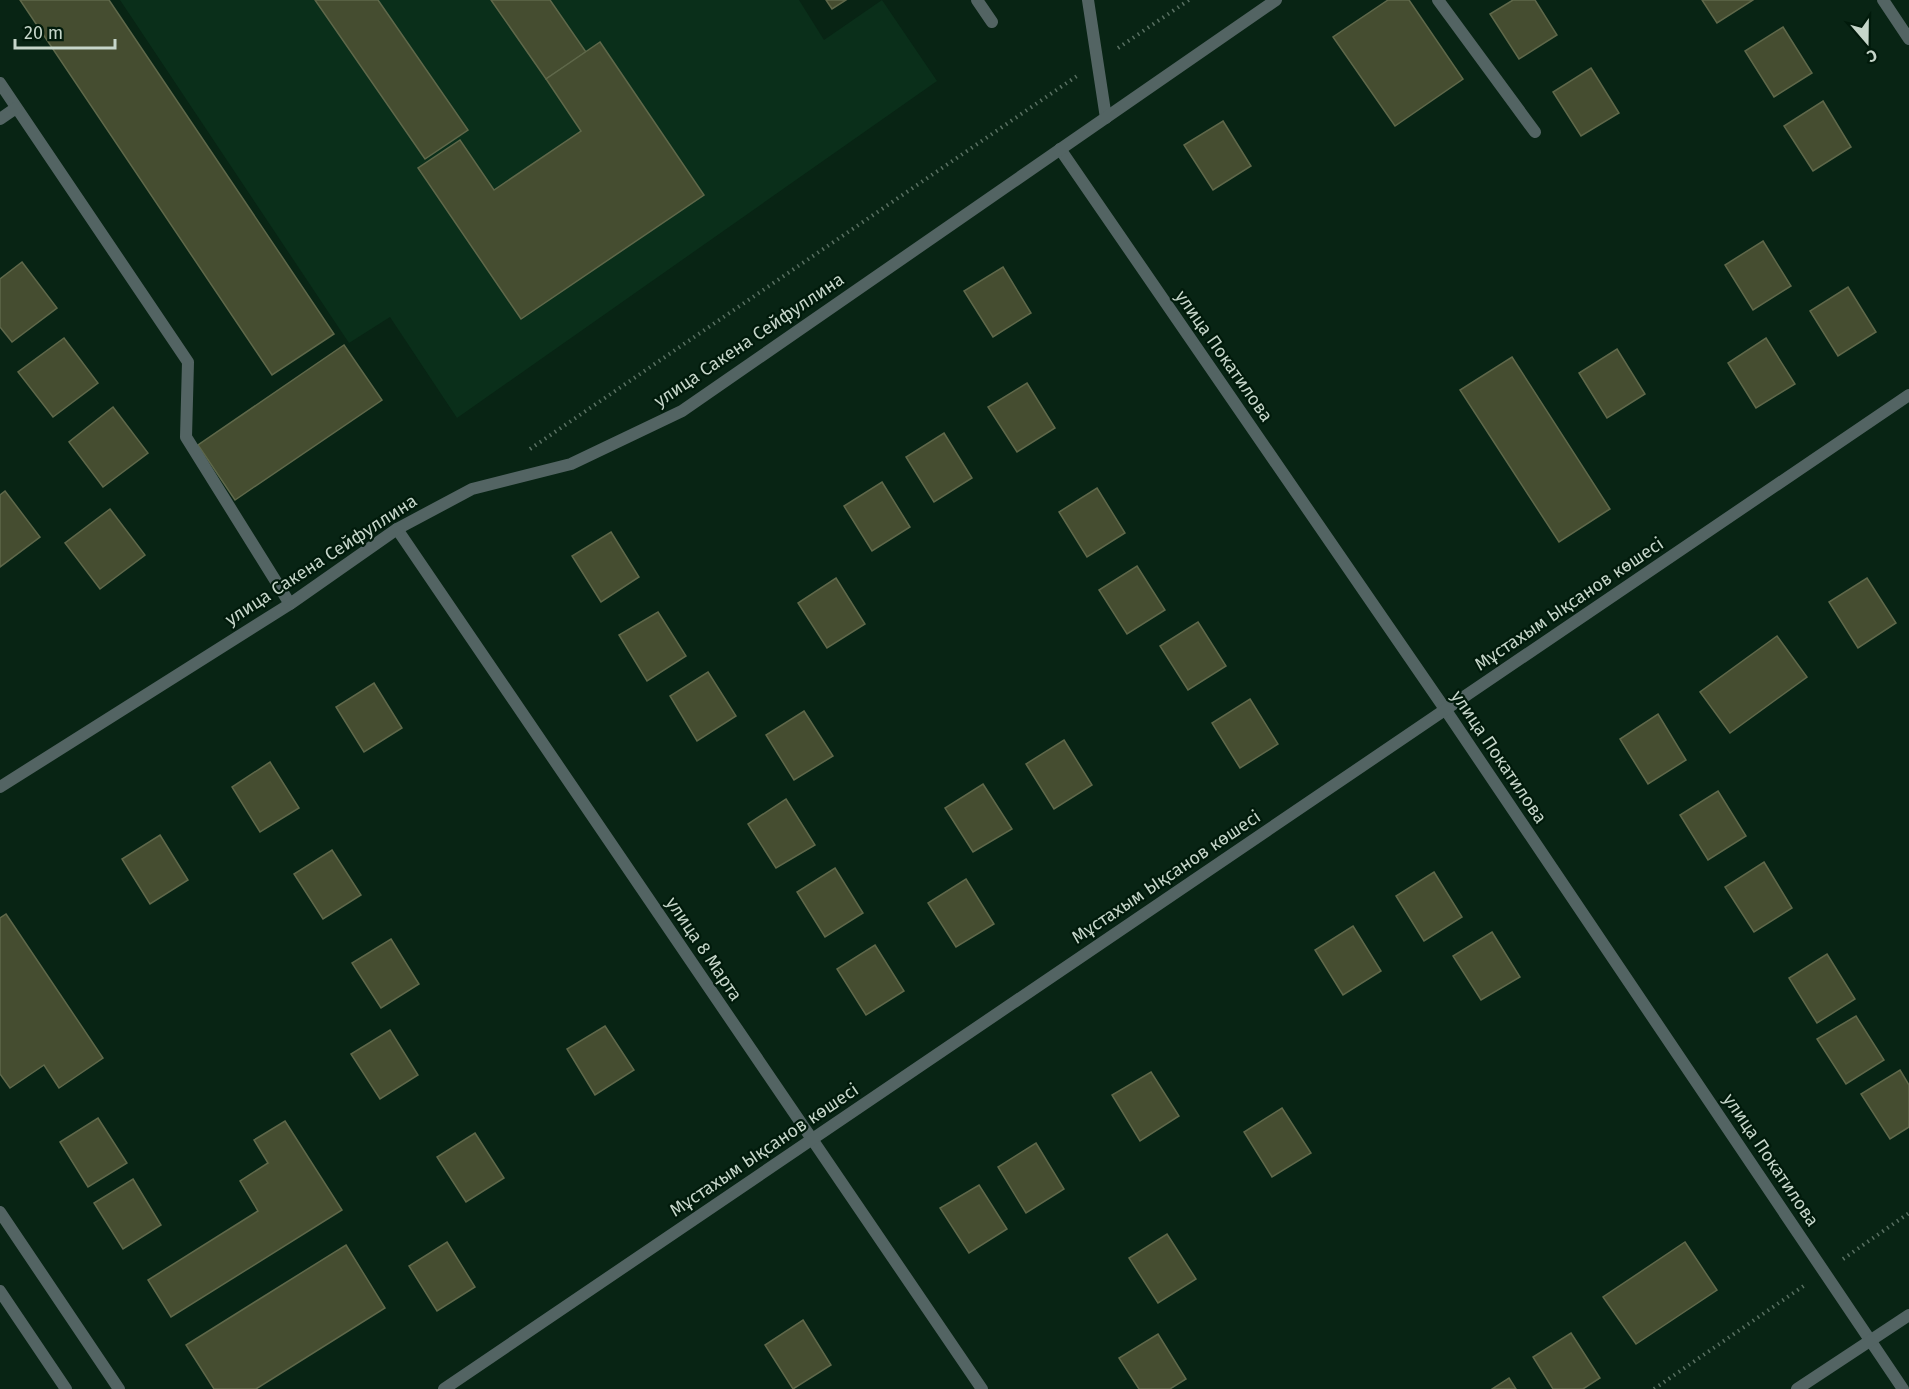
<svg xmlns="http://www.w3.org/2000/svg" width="1909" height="1389" font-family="'Fira Sans',sans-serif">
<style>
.built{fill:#0a2f1a}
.building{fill:#454d30;stroke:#5f684a;stroke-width:1.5}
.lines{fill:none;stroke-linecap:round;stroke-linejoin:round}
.path{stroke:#597062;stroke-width:4;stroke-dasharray:1.5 4.5;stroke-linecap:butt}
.service{stroke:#536463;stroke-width:12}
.minor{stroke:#536463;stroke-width:12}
.tertiary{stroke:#536463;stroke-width:12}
.labels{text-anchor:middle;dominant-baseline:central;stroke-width:4.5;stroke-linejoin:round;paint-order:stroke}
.street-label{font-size:18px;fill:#c6d6ca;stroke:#011a0b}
</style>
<rect width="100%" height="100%" fill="#082414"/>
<path class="built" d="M 120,0 L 799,0 L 824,40 L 882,0 L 937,81 L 457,418 L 390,317 L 349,343 Z"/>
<g class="building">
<path d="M 20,0 L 109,0 L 334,334 L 272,375 Z"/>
<path d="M 315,0 L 378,0 L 468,130 L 425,159 Z"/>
<path d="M 491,0 L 550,0 L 586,52 L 546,79 Z"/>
<path d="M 826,0 L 846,0 L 832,9 Z"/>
<path d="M 1388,0 L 1409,0 L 1463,79 L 1395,126 L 1333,37 Z"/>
<path d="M 1513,0 L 1535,0 L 1557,35 L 1519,59 L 1490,14 Z"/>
<path d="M 1702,0 L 1753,0 L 1717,23 Z"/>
<path d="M 1783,27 L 1812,73 L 1774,97 L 1745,51 Z"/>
<path d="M 600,42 L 704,195 L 521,319 L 418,168 L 460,140 L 494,190 L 581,131 L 546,79 Z"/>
<path d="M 1591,68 L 1619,113 L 1581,136 L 1553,92 Z"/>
<path d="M 1823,101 L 1851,147 L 1813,171 L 1784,126 Z"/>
<path d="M 1223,121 L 1251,166 L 1213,190 L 1184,145 Z"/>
<path d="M 1763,241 L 1791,286 L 1753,310 L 1725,265 Z"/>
<path d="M 22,262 L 57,308 L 12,342 L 0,327 L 0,279 Z"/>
<path d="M 1003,267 L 1031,313 L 993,337 L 964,291 Z"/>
<path d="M 1848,287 L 1876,332 L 1838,356 L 1810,311 Z"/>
<path d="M 64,338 L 98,383 L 53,417 L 18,372 Z"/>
<path d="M 1766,338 L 1795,384 L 1756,408 L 1728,363 Z"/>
<path d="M 344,345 L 382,400 L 235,500 L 198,445 Z"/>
<path d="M 1617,349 L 1645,394 L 1607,418 L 1579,373 Z"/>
<path d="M 1512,357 L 1610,509 L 1559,542 L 1460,390 Z"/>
<path d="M 1027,383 L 1055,428 L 1017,452 L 988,407 Z"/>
<path d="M 113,407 L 148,453 L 103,487 L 69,442 Z"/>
<path d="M 944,433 L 972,478 L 934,502 L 906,457 Z"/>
<path d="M 882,482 L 910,527 L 872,551 L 844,506 Z"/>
<path d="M 1097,488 L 1125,533 L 1087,557 L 1059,512 Z"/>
<path d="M 5,491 L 40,537 L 0,567 L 0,495 Z"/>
<path d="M 110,509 L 145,555 L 100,589 L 65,543 Z"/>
<path d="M 611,532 L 639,577 L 601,602 L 572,556 Z"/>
<path d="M 1137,566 L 1165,610 L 1127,634 L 1099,590 Z"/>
<path d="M 836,578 L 865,624 L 827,648 L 798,603 Z"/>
<path d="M 1867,578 L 1896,623 L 1858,648 L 1829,602 Z"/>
<path d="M 658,612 L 686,656 L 647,681 L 619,635 Z"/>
<path d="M 1198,622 L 1226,666 L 1188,690 L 1160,646 Z"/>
<path d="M 1777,636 L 1807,677 L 1730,733 L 1700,692 Z"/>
<path d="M 708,672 L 736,716 L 697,741 L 670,696 Z"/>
<path d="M 374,683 L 402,728 L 364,752 L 336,707 Z"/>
<path d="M 1250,699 L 1278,744 L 1240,768 L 1212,723 Z"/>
<path d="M 804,711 L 833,756 L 794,780 L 766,735 Z"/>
<path d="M 1658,714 L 1686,760 L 1648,784 L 1620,739 Z"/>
<path d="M 1064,740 L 1092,785 L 1054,809 L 1026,764 Z"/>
<path d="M 270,762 L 299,808 L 260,832 L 232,787 Z"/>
<path d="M 983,784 L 1012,829 L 973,852 L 945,808 Z"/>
<path d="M 1718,791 L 1746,836 L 1708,860 L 1680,815 Z"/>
<path d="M 786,799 L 815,845 L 776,868 L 748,824 Z"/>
<path d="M 160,835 L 188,880 L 150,904 L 122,859 Z"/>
<path d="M 332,850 L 361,895 L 323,919 L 294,874 Z"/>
<path d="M 1764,862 L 1792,908 L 1754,932 L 1725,887 Z"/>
<path d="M 835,868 L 863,913 L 825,937 L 797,892 Z"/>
<path d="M 1434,872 L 1462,917 L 1424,941 L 1396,896 Z"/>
<path d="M 966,879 L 994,924 L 956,947 L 928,903 Z"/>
<path d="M 6,914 L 103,1058 L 59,1088 L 44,1065 L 10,1088 L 0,1074 L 0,918 Z"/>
<path d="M 1353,926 L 1381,971 L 1343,995 L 1315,950 Z"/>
<path d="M 1492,932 L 1520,977 L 1481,1000 L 1453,956 Z"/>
<path d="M 391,939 L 419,984 L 381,1008 L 352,963 Z"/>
<path d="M 875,945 L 904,991 L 866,1015 L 837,969 Z"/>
<path d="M 1827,954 L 1855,999 L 1817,1023 L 1789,978 Z"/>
<path d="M 1856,1016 L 1884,1060 L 1846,1084 L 1817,1039 Z"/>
<path d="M 605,1026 L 634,1070 L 595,1095 L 567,1049 Z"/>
<path d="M 390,1030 L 418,1075 L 380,1099 L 351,1054 Z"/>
<path d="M 1900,1070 L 1909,1085 L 1909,1127 L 1890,1139 L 1861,1094 Z"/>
<path d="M 1151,1072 L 1179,1116 L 1140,1141 L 1112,1095 Z"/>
<path d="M 1282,1108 L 1311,1153 L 1272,1177 L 1244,1132 Z"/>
<path d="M 98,1118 L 127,1163 L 88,1187 L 60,1142 Z"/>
<path d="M 285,1121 L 342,1210 L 171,1317 L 148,1280 L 258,1211 L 240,1181 L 268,1163 L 254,1140 Z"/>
<path d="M 475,1133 L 504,1178 L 466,1202 L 437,1157 Z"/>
<path d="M 1036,1143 L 1064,1189 L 1026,1213 L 998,1167 Z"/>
<path d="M 133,1179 L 161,1225 L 123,1249 L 94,1203 Z"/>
<path d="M 979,1185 L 1007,1229 L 969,1253 L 940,1208 Z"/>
<path d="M 1167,1234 L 1196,1279 L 1158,1303 L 1129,1258 Z"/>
<path d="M 447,1242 L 475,1287 L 437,1311 L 409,1266 Z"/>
<path d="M 1685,1242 L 1717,1290 L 1636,1344 L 1603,1297 Z"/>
<path d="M 346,1245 L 385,1308 L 256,1389 L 214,1389 L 186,1345 Z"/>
<path d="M 803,1320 L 831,1365 L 793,1389 L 765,1345 Z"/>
<path d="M 1571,1333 L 1600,1378 L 1583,1389 L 1553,1389 L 1533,1357 Z"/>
<path d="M 1158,1334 L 1186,1379 L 1170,1389 L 1139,1389 L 1119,1358 Z"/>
<path d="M 1509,1378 L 1516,1389 L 1492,1389 Z"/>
</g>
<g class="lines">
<g class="path">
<path d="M 1118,48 L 1189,0"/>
<path d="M 530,449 L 1077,76"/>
<path d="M 1843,1259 L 1909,1213"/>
<path d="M 1654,1389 L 1805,1285"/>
</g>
<g class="service">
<path d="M 1088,0 L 1106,118"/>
<path d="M 1438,0 L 1535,132"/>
<path d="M 0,83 L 188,362 L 186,437 L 290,604"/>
<path d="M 0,119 L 16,108"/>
</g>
<g class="minor">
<path d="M 977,0 L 992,22"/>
<path d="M 1883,0 L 1909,39"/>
<path d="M 1060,149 L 1445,709 L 1903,1389"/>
<path d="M 397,529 L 982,1389"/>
<path d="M 0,787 L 290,604 L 397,529 L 472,489 L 571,464 L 682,411 L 1276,0"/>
<path d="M 0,1212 L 119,1389"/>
<path d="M 0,1291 L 66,1389"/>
<path d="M 1797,1389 L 1909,1315"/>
</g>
<path class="tertiary" d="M 444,1389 L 1909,395"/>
</g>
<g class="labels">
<g class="street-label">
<text transform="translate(749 340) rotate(-34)">улица Сакена Сейфуллина</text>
<text transform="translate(1224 356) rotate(55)">улица Покатилова</text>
<text transform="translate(321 560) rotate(-33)">улица Сакена Сейфуллина</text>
<text transform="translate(1569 604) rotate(-34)">Мұстахым Ықсанов көшесі</text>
<text transform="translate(1499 757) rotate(56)">улица Покатилова</text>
<text transform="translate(1166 877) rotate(-34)">Мұстахым Ықсанов көшесі</text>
<text transform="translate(704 949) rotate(56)">улица 8 Марта</text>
<text transform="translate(764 1150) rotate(-34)">Мұстахым Ықсанов көшесі</text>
<text transform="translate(1771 1160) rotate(56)">улица Покатилова</text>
</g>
</g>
<g transform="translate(1867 42) rotate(160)" stroke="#011a0b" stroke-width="4.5" paint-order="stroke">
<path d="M0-4.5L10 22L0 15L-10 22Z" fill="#c6d6ca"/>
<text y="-9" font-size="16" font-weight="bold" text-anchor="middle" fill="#c6d6ca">С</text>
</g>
<path d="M15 39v9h100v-9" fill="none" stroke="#c6d6ca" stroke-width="3"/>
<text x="24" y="39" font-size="18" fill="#c6d6ca" stroke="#011a0b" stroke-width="4.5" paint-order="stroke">20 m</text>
</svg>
